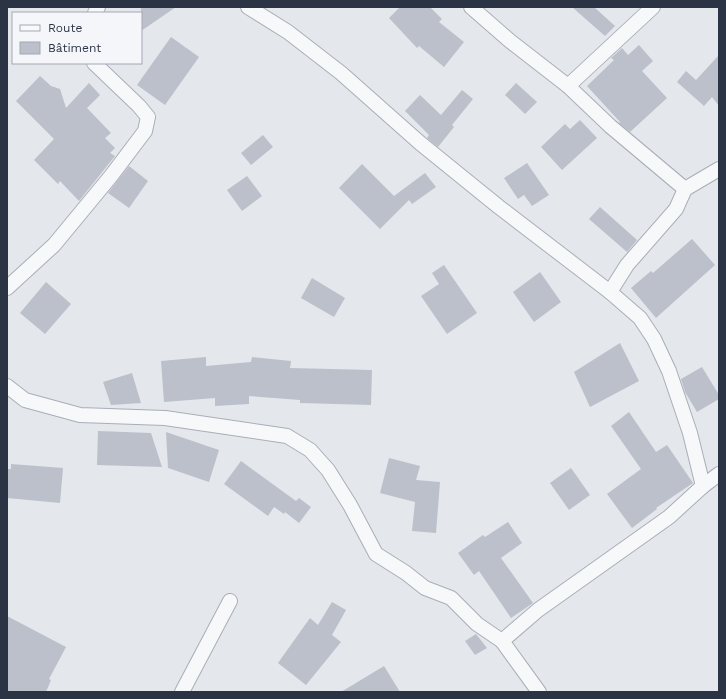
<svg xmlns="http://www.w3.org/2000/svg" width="726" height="699" font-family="'Work Sans',sans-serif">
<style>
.building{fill:#bbc0ca}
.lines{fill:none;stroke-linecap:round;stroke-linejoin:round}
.street-casing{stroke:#a9aeb7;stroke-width:16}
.street{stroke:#f7f8fa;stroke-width:14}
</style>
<rect width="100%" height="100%" fill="#e4e7ec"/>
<g class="building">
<path d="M 141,7 L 176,7 L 141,31 Z"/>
<path d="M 400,7 L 430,7 L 442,19 L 439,22 L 464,42 L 444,67 L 419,46 L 417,48 L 389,18 Z"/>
<path d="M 572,7 L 594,7 L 615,26 L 605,36 Z"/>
<path d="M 171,37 L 199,57 L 165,105 L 137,85 Z"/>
<path d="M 639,45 L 653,61 L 642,71 L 667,98 L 630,132 L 619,123 L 620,122 L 587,86 L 614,60 L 611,58 L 622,48 L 628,55 Z"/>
<path d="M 719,55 L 719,106 L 712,97 L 704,106 L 677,82 L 686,71 L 696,80 Z"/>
<path d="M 40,76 L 51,86 L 60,89 L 66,108 L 89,83 L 100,95 L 87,108 L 111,133 L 105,138 L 115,148 L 110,153 L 115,156 L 79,201 L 60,181 L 58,184 L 34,160 L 54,139 L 16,101 Z"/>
<path d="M 516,83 L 537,102 L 525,114 L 505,95 Z"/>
<path d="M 462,90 L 473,99 L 452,125 L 454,127 L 438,147 L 427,138 L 429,135 L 405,111 L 420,95 L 441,115 Z"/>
<path d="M 580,120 L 597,138 L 562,170 L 541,147 L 565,124 L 570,129 Z"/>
<path d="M 263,135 L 273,147 L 251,165 L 241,153 Z"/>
<path d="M 527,163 L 549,195 L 532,206 L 524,195 L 518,199 L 504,178 Z"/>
<path d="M 362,164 L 394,196 L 425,173 L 436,187 L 412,204 L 409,200 L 380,229 L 339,188 Z"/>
<path d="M 129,166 L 148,181 L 129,208 L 108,193 Z"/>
<path d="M 247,176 L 262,196 L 242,211 L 227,190 Z"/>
<path d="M 600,207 L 637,240 L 627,252 L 589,219 Z"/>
<path d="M 692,239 L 715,265 L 656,318 L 631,288 L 651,271 L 653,273 Z"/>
<path d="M 444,265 L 477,313 L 447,334 L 421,296 L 439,284 L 432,273 Z"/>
<path d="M 540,272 L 561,302 L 534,322 L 513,292 Z"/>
<path d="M 312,278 L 345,298 L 334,317 L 301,298 Z"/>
<path d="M 46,282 L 71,304 L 45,334 L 20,313 Z"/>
<path d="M 620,343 L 639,381 L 590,407 L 574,372 Z"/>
<path d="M 206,357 L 206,366 L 251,362 L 252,357 L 291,361 L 290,368 L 372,370 L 371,405 L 300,403 L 300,400 L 249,396 L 249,404 L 215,406 L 215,398 L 164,402 L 161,361 Z"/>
<path d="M 702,367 L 719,395 L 719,399 L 697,412 L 685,392 L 681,379 Z"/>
<path d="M 132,373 L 141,403 L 111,405 L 103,382 Z"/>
<path d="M 629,412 L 656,452 L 667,445 L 693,483 L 656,508 L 657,509 L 632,528 L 607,494 L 641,469 L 611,426 Z"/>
<path d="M 98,431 L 151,433 L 162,467 L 97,465 Z"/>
<path d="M 166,432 L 219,450 L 209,482 L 168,468 Z"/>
<path d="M 389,458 L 420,466 L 416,480 L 440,482 L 436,533 L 412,531 L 415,502 L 380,493 Z"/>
<path d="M 241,461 L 296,501 L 299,498 L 311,507 L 299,523 L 285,512 L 284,514 L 274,507 L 268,516 L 224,484 Z"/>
<path d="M 11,464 L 63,468 L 60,503 L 7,498 L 7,469 L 11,469 Z"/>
<path d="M 571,468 L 590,495 L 569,510 L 550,483 Z"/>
<path d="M 508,522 L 522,543 L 501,558 L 533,603 L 511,618 L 479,571 L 474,575 L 458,553 L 483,535 L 485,537 Z"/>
<path d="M 332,602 L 346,610 L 332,635 L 341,642 L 306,685 L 278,663 L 310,618 L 318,625 Z"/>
<path d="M 7,616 L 66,647 L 49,679 L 51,680 L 46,692 L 7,692 Z"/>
<path d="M 476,634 L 487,648 L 475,655 L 465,641 Z"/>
<path d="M 384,666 L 400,692 L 341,692 Z"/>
</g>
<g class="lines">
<defs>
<g id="street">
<path d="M 248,7 L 288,32 L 341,73 L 420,143 L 499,207 L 610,292 L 640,318 L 654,339 L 669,371 L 690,433 L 703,486"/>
<path d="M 471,7 L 510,41 L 568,86 L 610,126 L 685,189"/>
<path d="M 95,13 L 98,7"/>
<path d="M 568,86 L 653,7"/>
<path d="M 7,288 L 54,245 L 111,176 L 145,131 L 148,117 L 139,106 L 94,63"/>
<path d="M 610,292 L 627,265 L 676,209 L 685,189 L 719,169"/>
<path d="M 7,386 L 25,400 L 80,415 L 165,418 L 287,436 L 310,450 L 328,470 L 350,505 L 376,554 L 406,573 L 425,588 L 451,598 L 477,624 L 502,641 L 539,692"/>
<path d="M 502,641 L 538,610 L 669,517 L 703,486 L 719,474"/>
<path d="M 182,692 L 230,601"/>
</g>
</defs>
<use href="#street" class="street-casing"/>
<use href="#street" class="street"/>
</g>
<rect width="726" height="699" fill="none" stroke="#2b3445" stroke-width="16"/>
<rect x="12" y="12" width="130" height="52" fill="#f4f6f9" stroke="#a4a8b1"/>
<rect x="20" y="25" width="20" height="6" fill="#f7f8fa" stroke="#a4a8b1"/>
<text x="48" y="32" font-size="12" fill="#2b3445">Route</text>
<rect x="20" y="42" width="20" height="12" fill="#bbc0ca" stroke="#a4a8b1"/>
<text x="48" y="52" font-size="12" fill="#2b3445">Bâtiment</text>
</svg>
